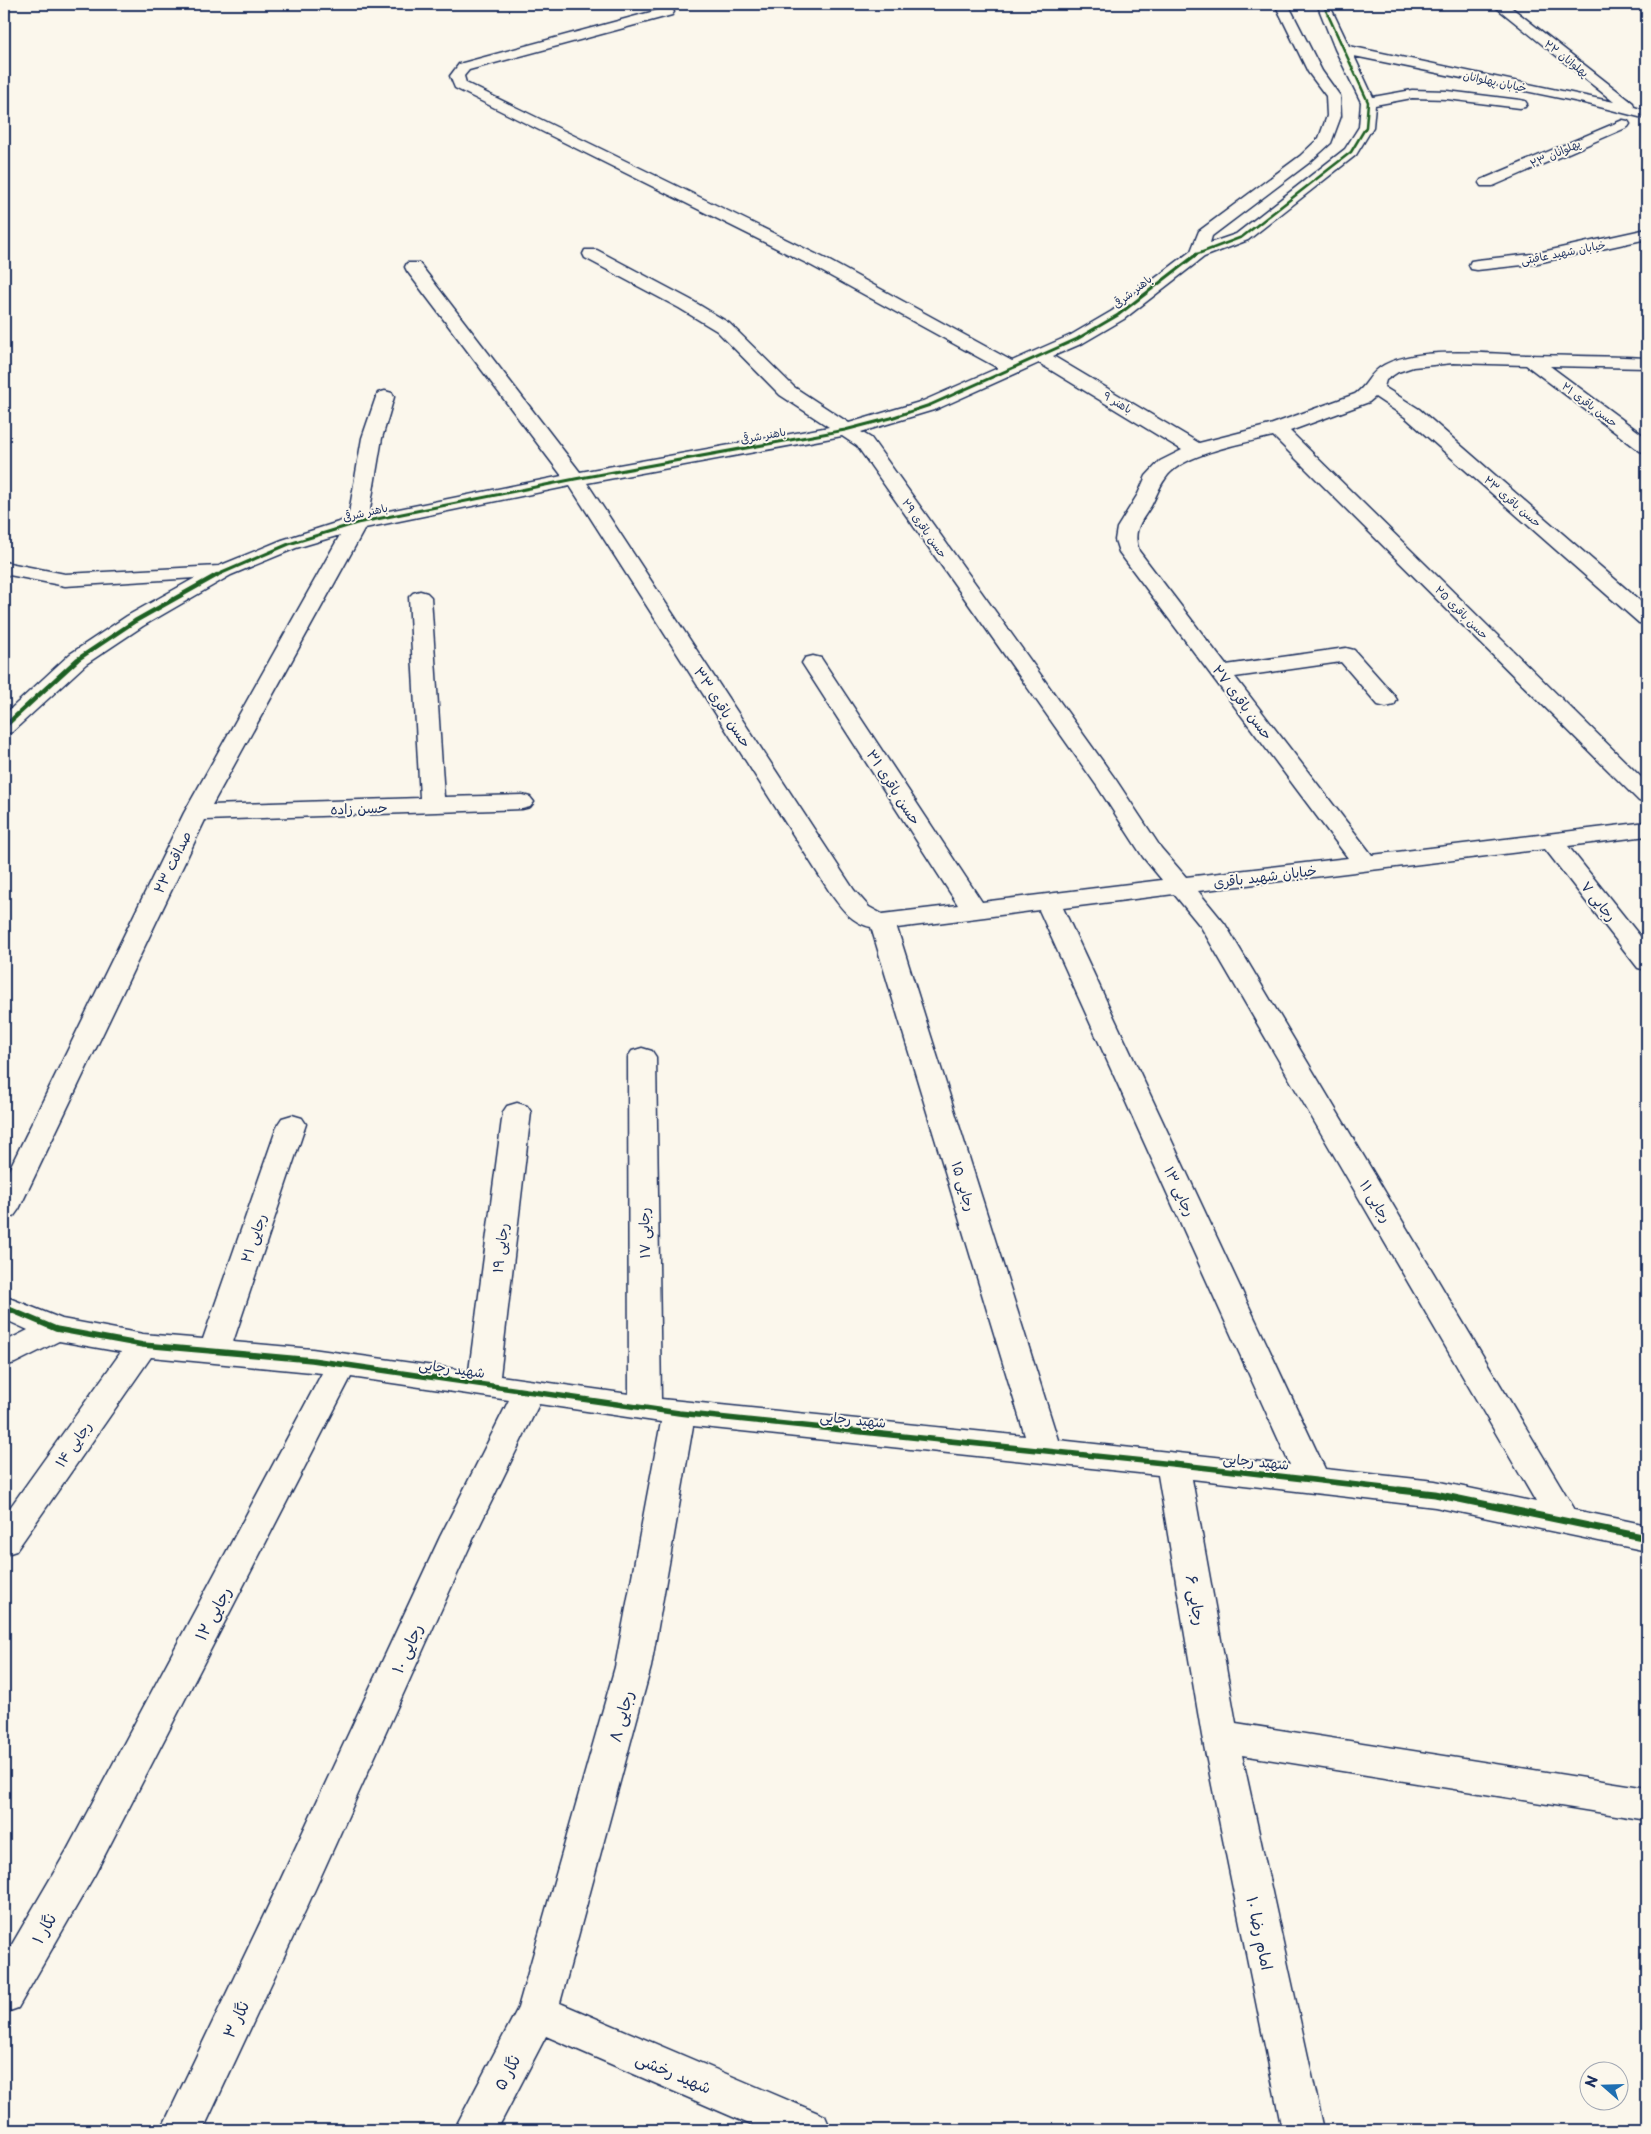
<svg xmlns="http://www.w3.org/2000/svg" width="1651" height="2134" font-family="'Playpen Sans','Playpen Sans Arabic',sans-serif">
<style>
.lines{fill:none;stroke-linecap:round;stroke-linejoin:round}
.minor-casing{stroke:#1b2f5e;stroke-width:3}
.minor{fill:#fbf7ec;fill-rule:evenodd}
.cycleway-far4-casing{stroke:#fbf7ec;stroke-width:4.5}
.cycleway-far3-casing{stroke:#fbf7ec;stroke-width:5}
.cycleway-far2-casing{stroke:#fbf7ec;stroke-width:7}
.cycleway-far1-casing{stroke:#fbf7ec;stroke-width:9}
.cycleway-casing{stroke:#fbf7ec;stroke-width:10}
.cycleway-far4{stroke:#1b5e20;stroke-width:2.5}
.cycleway-far3{stroke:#1b5e20;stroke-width:3}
.cycleway-far2{stroke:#1b5e20;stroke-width:4.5}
.cycleway-far1{stroke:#1b5e20;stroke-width:5.5}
.cycleway{stroke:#1b5e20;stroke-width:7}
.labels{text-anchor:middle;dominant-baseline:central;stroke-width:4;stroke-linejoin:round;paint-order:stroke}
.far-street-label{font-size:11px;fill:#1b2f5e;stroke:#fbf7ec}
.street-label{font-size:14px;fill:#1b2f5e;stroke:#fbf7ec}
.near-street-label{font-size:16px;fill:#1b2f5e;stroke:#fbf7ec}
</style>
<rect width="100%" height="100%" fill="#fbf7ec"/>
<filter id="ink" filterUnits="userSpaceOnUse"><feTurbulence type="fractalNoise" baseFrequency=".02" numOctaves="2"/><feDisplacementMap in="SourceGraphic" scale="10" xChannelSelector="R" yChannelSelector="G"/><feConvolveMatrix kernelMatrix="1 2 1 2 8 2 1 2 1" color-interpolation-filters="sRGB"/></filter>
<g filter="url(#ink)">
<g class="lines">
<defs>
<g id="minor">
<path d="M 1275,4 L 1288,4 L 1322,71 L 1340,96 L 1341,116 L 1331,143 L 1310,162 L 1212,236 L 1210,243 L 1236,234 L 1345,149 L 1359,127 L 1361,102 L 1335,49 L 1317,4 L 1329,4 L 1349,46 L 1614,102 L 1492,4 L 1507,4 L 1633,103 L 1634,107 L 1647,111 L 1647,119 L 1584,103 L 1354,56 L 1373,97 L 1412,90 L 1447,91 L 1520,100 L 1525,101 L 1527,104 L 1525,107 L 1520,108 L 1447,99 L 1412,98 L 1375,105 L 1373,127 L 1356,155 L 1248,240 L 1204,257 L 1124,319 L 1083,343 L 1053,356 L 1199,443 L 1270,425 L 1355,394 C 1369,384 1368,374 1384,365 C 1419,346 1489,354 1528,355 C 1568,356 1608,356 1647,358 L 1647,368 L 1550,366 L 1647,438 L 1647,453 L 1640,451 L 1526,365 L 1453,363 L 1413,367 L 1398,372 L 1386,380 L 1384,387 L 1419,409 L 1647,607 L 1647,624 L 1639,623 L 1405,417 L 1375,397 L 1369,402 L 1290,431 L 1647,783 L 1647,803 L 1639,801 L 1273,436 C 1245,443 1180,454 1165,479 C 1159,487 1156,497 1151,506 C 1140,523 1132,531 1139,551 L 1226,665 L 1346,648 L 1354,650 L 1394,695 L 1397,700 L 1394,705 L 1386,707 L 1378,705 L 1341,662 L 1235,677 L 1372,855 L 1647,822 L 1647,836 L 1568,846 L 1647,945 L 1647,970 L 1638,968 L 1545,849 L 1198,891 L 1225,924 L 1575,1510 L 1647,1525 L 1647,1551 L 1435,1507 L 1192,1479 L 1236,1723 L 1647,1788 L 1647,1820 L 1242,1755 L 1324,2130 L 1282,2130 L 1202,1736 L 1158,1475 L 693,1426 L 651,1667 L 560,2003 L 825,2116 L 831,2130 L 763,2130 L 546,2036 L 497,2130 L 454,2130 L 518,2008 L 615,1667 L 661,1422 L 539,1404 L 474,1537 L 307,1907 L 203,2130 L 161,2130 L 273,1896 L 440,1537 L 509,1400 L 351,1377 L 95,1874 L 18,2008 L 4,2013 L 4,1958 L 67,1850 L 322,1373 L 151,1357 L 16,1551 L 4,1555 L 4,1516 L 121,1352 L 59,1341 L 15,1363 L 4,1366 L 4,1342 L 28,1330 L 4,1319 L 4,1296 L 62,1319 L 143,1334 L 203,1339 L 278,1124 L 282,1118 L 292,1115 L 302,1118 L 306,1124 L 233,1342 L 312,1349 L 469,1371 L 503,1112 L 507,1106 L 517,1103 L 527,1106 L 531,1112 L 500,1376 L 629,1394 L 628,1057 L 632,1051 L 642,1048 L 652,1051 L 656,1057 L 661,1399 L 1025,1436 L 871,927 C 852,923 842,909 831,894 L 570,486 L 365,528 L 212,805 L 420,798 L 409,597 L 413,593 L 420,591 L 427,593 L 431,597 L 444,797 L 522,795 L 530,797 L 534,802 L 530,807 L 522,809 L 205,820 L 19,1209 L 14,1216 L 4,1219 L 4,1180 L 184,813 L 340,535 L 296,548 L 231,575 L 143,626 L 86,664 L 12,732 L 4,734 L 4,715 L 70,654 L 127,616 L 195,578 L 65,586 L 4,574 L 4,562 L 65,574 L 219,566 L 282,540 L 348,519 L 362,438 L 376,397 L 378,393 L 385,391 L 392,393 L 394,397 L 382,438 L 369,515 L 562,476 L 407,271 L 405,267 L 407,263 L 419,263 L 580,472 L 829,427 L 780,395 L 717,331 L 679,308 L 585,258 L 583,254 L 585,250 L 597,250 L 691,300 L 729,323 L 794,387 L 849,423 L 923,401 L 998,368 L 812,266 L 455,88 L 450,76 L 459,64 L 662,9 L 672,9 L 674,12 L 672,15 L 469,70 L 464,76 L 466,83 L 824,258 L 1012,361 L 1071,335 L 1112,311 L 1191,251 L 1199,231 L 1300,156 L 1319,138 L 1327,116 L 1326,96 L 1308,72 ZM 1039,363 L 1182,450 L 1160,461 L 1146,476 L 1138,494 L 1117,528 L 1115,540 L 1119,552 L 1348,858 L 1186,877 L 1161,848 L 1116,780 L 871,438 L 861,432 L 937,409 ZM 842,436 L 857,446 L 1097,786 L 1143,857 L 1162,880 L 982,902 L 821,658 L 813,656 L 805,658 L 802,663 L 958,905 L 882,914 L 869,907 L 854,890 L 587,483 ZM 1174,894 L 1201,927 L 1536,1502 L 1435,1481 L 1325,1469 L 1063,908 ZM 1039,910 L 1290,1465 L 1058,1440 L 897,928 Z"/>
<path d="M 1623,120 L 1628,121 L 1630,124 L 1628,127 L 1493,186 L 1481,186 L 1479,183 L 1481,180 Z"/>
<path d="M 1647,229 L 1647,239 L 1533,264 L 1477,270 L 1471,269 L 1469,265 L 1471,261 L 1477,260 L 1533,254 Z"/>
</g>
</defs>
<use href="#minor" class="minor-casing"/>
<use href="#minor" class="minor"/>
<defs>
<path id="cycleway-far4" d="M 1195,255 L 1242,237 L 1351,152 L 1366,127 L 1368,102 L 1323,4"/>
<path id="cycleway-far3" d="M 215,576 L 289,544 L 357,523 L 575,479 L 845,430 L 891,418 L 930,405 L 1077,339 L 1118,315 L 1197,254"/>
<path id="cycleway-far2" d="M 4,727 L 78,659 L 135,621 L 217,575"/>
<path id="cycleway-far1" d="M 4,1307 L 56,1329 L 143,1345 L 312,1360 L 679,1413 L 1173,1464 L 1410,1491"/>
<path id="cycleway" d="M 1399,1490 L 1435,1494 L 1647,1538"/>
</defs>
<use href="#cycleway-far4" class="cycleway-far4-casing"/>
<use href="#cycleway-far3" class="cycleway-far3-casing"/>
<use href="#cycleway-far2" class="cycleway-far2-casing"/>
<use href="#cycleway-far1" class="cycleway-far1-casing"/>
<use href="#cycleway" class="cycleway-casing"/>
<use href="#cycleway-far4" class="cycleway-far4"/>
<use href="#cycleway-far3" class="cycleway-far3"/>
<use href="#cycleway-far2" class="cycleway-far2"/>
<use href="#cycleway-far1" class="cycleway-far1"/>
<use href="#cycleway" class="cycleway"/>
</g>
</g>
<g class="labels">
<g class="far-street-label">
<text transform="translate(1567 58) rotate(38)">پهلوانان ۲۲</text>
<text transform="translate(1495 81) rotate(12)">خیابان پهلوانان</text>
<text transform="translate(1555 153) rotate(-24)">پهلوانان ۲۳</text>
<text transform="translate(1563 252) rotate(-11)">خیابان شهید عاقبتی</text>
<text transform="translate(1132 291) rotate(-38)">باهنر شرقی</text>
<text transform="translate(1118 402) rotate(31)">باهنر ۹</text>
<text transform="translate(1590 404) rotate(37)">حسن باقری ۲۱</text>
<text transform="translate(763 435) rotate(-10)">باهنر شرقی</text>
<text transform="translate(1513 501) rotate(41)">حسن باقری ۲۳</text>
<text transform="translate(365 512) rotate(-13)">باهنر شرقی</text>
<text transform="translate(925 528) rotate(55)">حسن باقری ۲۹</text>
<text transform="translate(1462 612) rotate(45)">حسن باقری ۲۵</text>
</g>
<g class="street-label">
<text transform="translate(1243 702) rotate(53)">حسن باقری ۲۷</text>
<text transform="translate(723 707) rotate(57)">حسن باقری ۳۳</text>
<text transform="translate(894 787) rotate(57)">حسن باقری ۳۱</text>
<text transform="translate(359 808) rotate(-2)">حسن زاده</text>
<text transform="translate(172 862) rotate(-64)">صداقت ۲۳</text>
<text transform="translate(1265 876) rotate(-7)">خیابان شهید باقری</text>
<text transform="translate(1599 901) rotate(51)">رجایی ۷</text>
<text transform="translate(964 1186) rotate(73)">رجایی ۱۵</text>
<text transform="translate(1180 1191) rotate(65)">رجایی ۱۳</text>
<text transform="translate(1376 1201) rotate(59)">رجایی ۱۱</text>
<text transform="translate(644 1233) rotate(-91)">رجایی ۱۷</text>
<text transform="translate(253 1238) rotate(-71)">رجایی ۲۱</text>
<text transform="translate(500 1248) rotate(-83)">رجایی ۱۹</text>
<text transform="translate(452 1368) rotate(8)">شهید رجایی</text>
<text transform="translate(853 1419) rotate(6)">شهید رجایی</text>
<text transform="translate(73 1444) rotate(-55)">رجایی ۱۴</text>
<text transform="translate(1256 1461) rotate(6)">شهید رجایی</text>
</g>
<g class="near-street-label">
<text transform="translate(1197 1600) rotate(80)">رجایی ۶</text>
<text transform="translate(212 1613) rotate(-62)">رجایی ۱۲</text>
<text transform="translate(406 1648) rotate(-66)">رجایی ۱۰</text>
<text transform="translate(620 1716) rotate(-75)">رجایی ۸</text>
<text transform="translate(43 1928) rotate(-60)">نگار ۱</text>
<text transform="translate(1261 1933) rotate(78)">امام رضا ۱۰</text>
<text transform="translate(235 2019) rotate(-64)">نگار ۳</text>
<text transform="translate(506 2072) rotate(-62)">نگار ۵</text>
<text transform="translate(674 2072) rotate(23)">شهید رخشی</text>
</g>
</g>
<rect width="1651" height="2134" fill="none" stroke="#fbf7ec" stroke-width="20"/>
<rect x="10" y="10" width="1631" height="2114" fill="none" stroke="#1b2f5e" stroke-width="2" filter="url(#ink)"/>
<g transform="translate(1604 2086) rotate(290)"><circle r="24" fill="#fbf7ec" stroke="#a1a7b3"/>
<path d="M0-4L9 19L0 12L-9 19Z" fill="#1f6fb2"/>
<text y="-8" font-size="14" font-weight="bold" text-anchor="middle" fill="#1b2f5e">N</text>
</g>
</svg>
